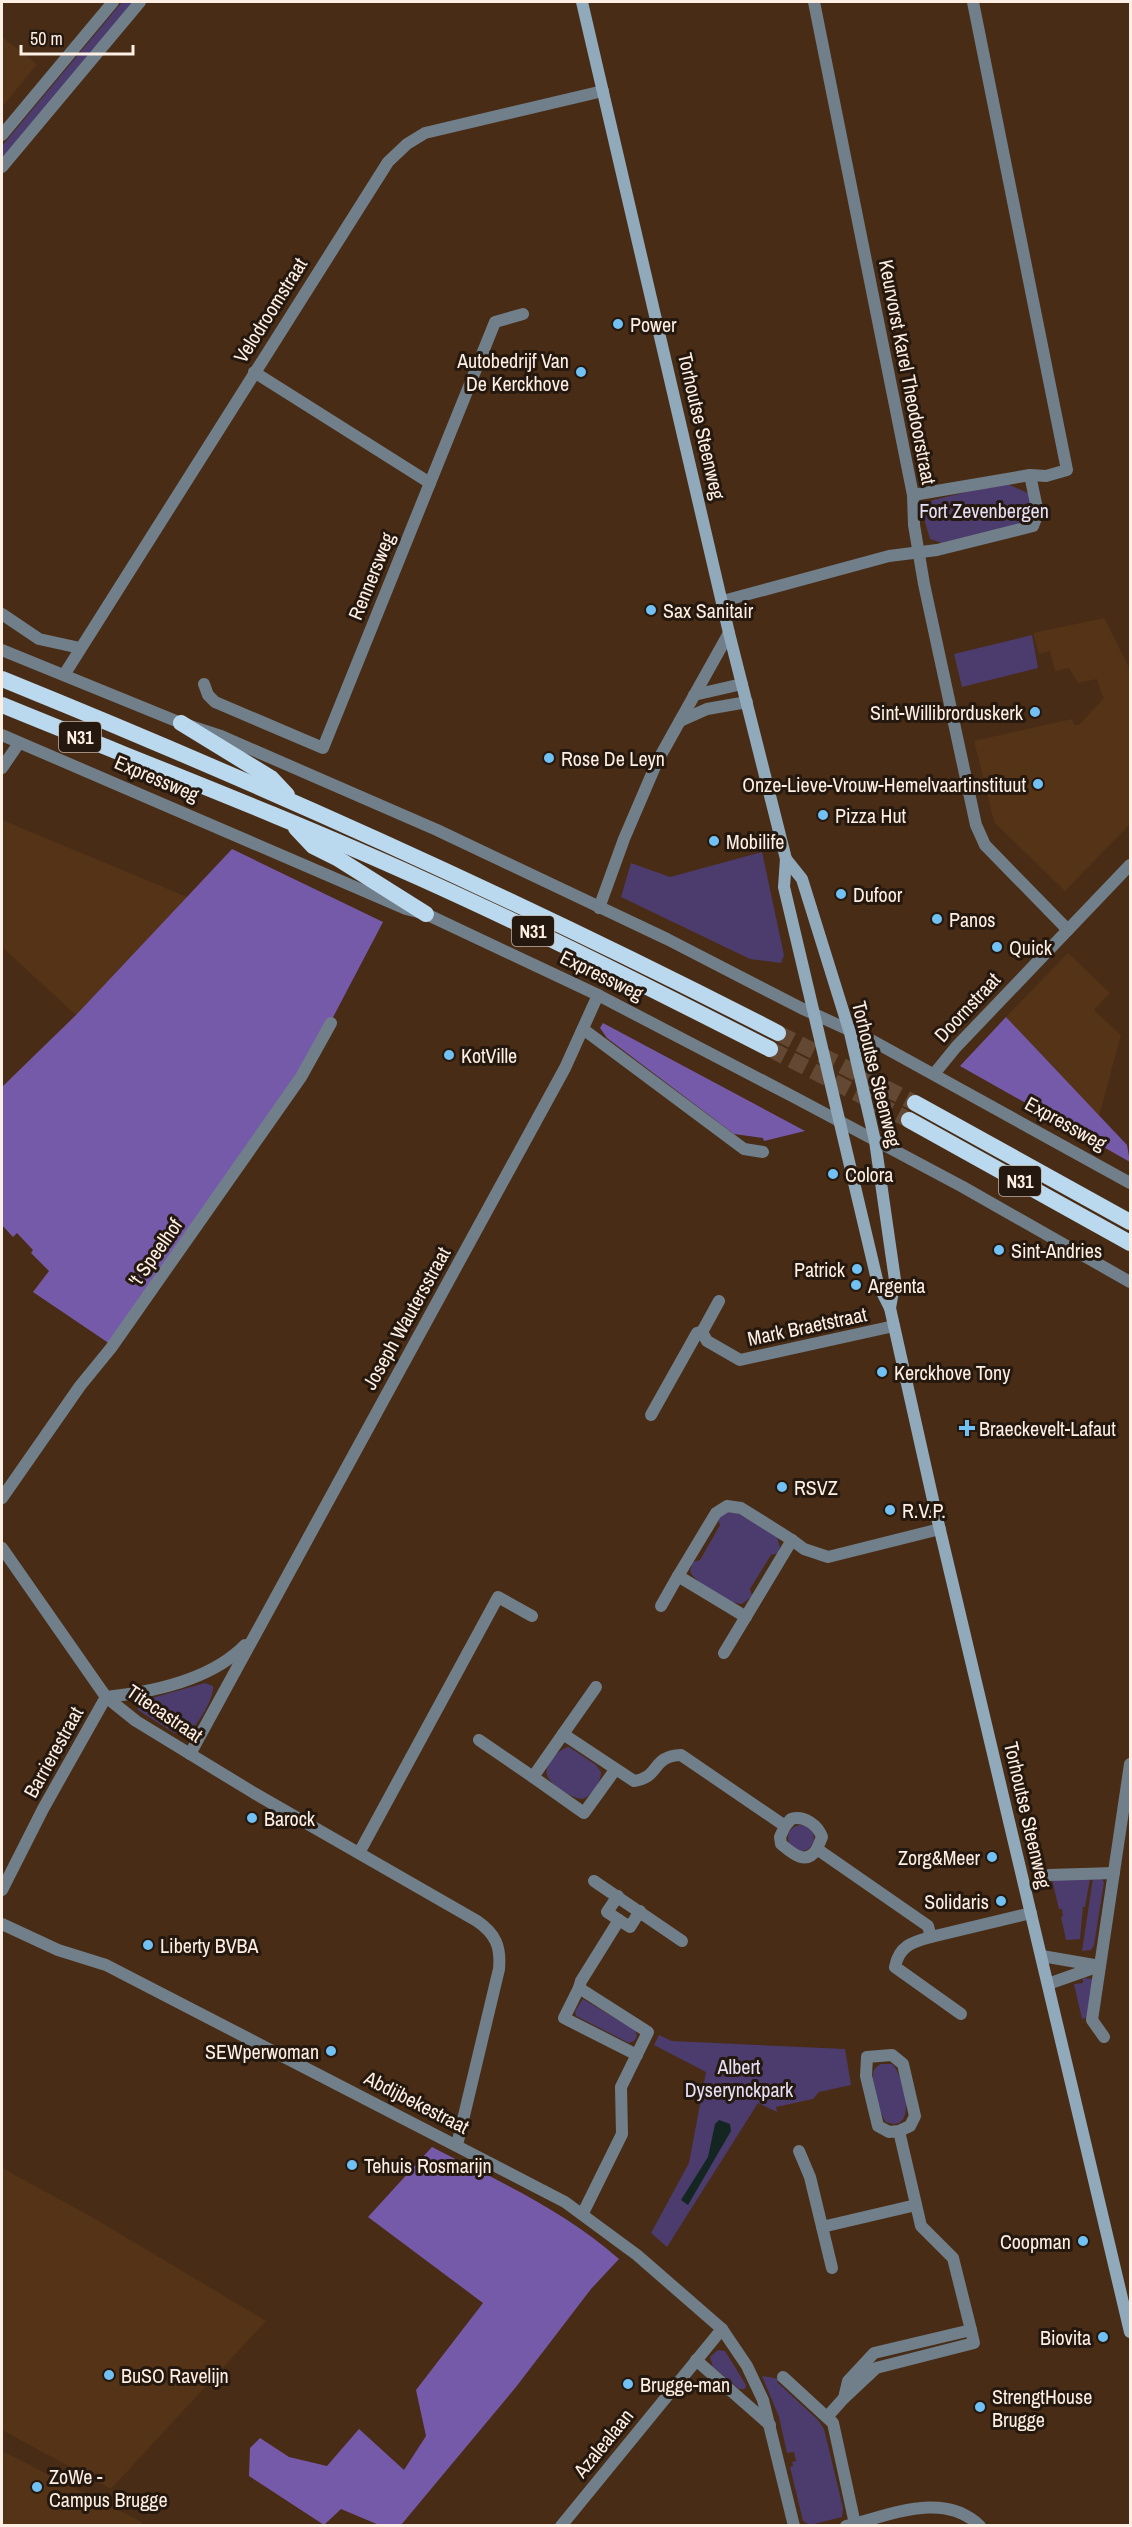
<svg xmlns="http://www.w3.org/2000/svg" width="1132" height="2527" font-family="'Archivo Narrow',sans-serif">
<style>
.built{fill:#553317}
.green{fill:#4c3b6d}
.forest{fill:#765aaa}
.water{fill:#142622}
.lines{fill:none;stroke-linecap:round;stroke-linejoin:round}
.trunk-tunnel{stroke:#634934;stroke-width:16;stroke-dasharray:16 8;stroke-linecap:butt}
.minor{stroke:#707f8a;stroke-width:12}
.tertiary{stroke:#707f8a;stroke-width:12}
.secondary{stroke:#91aabb;stroke-width:12}
.trunk{stroke:#bad9ef;stroke-width:16}
.poi-dot{fill:#71c1f5;stroke:#25180e;stroke-width:2}
.labels{text-anchor:middle;dominant-baseline:central;stroke-width:6;stroke-linejoin:round;paint-order:stroke}
.shield{fill:#25180e;stroke:#bdaea4;stroke-width:1.5}
.shield-label{font-size:18px;font-weight:bold;fill:#feefe4}
.street-label{font-size:20px;fill:#feefe4;stroke:#25180e}
.poi-label{font-size:20px;fill:#feefe4;stroke:#25180e;text-anchor:start}
.park-label{font-size:20px;fill:#e6e0f7;stroke:#25180e}
</style>
<rect width="100%" height="100%" fill="#482c15"/>
<g class="built">
<path d="M 2,37 L 37,64 L 2,107 Z"/>
<path d="M 1104,618 L 1130,670 L 1130,824 L 1065,891 L 994,822 L 974,741 L 1072,719 L 1074,725 L 1079,725 L 1104,698 L 1101,693 L 1097,679 L 1078,683 L 1069,668 L 1055,671 L 1050,651 L 1039,654 L 1033,633 Z"/>
<path d="M 2,820 L 187,897 L 76,1015 L 2,947 Z"/>
<path d="M 1068,953 L 1110,993 L 1094,1010 L 1121,1035 L 1099,1116 L 1006,1017 Z"/>
<path d="M 2,2168 L 90,2216 L 266,2321 L 111,2489 L 2,2430 Z"/>
<path d="M 2,2451 L 142,2522 L 140,2525 L 2,2525 Z"/>
</g>
<g class="green">
<path d="M 122,2 L 134,2 L 2,160 L 2,146 Z"/>
<path d="M 1005,483 L 1030,494 C 1033,507 1034,515 1022,523 L 942,543 L 930,539 C 926,524 919,511 933,500 Z"/>
<path d="M 1032,635 L 1038,668 L 962,687 L 954,654 Z"/>
<path d="M 762,852 L 784,955 L 781,963 L 750,959 L 621,897 L 631,863 L 670,877 Z"/>
<path d="M 725,1512 L 738,1513 L 777,1537 L 780,1547 L 778,1553 L 771,1555 L 750,1589 L 752,1596 L 742,1604 C 730,1604 693,1582 690,1571 L 693,1562 L 700,1560 L 720,1525 L 718,1519 Z"/>
<path d="M 205,1683 L 213,1686 C 215,1697 196,1728 187,1734 L 174,1733 L 138,1710 L 137,1705 L 141,1701 Z"/>
<path d="M 569,1747 L 596,1765 L 601,1772 C 601,1782 592,1795 583,1799 C 573,1799 550,1785 547,1775 C 544,1765 559,1748 569,1747 Z"/>
<circle cx="801" cy="1838" r="13"/>
<path d="M 1093,1878 L 1101,1878 L 1104,1882 L 1094,1945 L 1091,1950 L 1082,1951 Z"/>
<path d="M 1090,1879 L 1085,1907 L 1083,1907 L 1080,1939 L 1066,1940 L 1061,1917 L 1063,1916 L 1062,1909 L 1059,1909 L 1052,1880 Z"/>
<path d="M 1083,1978 L 1093,1979 L 1089,2017 L 1082,2019 L 1074,1984 L 1083,1983 Z"/>
<path d="M 583,1999 L 635,2030 L 637,2036 L 634,2041 L 629,2043 L 576,2016 L 575,2011 Z"/>
<path d="M 659,2035 L 672,2041 L 845,2049 L 851,2085 L 819,2092 L 813,2099 L 776,2107 L 777,2112 L 758,2103 L 667,2247 L 651,2233 L 689,2163 L 706,2072 L 654,2045 Z"/>
<path d="M 881,2064 L 892,2064 C 903,2073 920,2135 886,2122 C 880,2115 872,2084 873,2075 C 873,2069 877,2066 881,2064 Z"/>
<path d="M 718,2350 L 725,2351 L 746,2385 L 745,2389 L 739,2389 L 713,2367 L 710,2357 Z"/>
<path d="M 762,2376 L 780,2379 L 777,2382 L 818,2420 L 824,2429 L 843,2508 L 842,2517 L 810,2525 L 803,2521 L 790,2467 L 793,2466 L 792,2462 L 796,2461 L 794,2452 L 787,2453 L 779,2417 Z"/>
</g>
<g class="forest">
<path d="M 232,849 L 383,922 L 330,1023 L 296,1078 L 110,1344 L 33,1292 L 49,1271 L 31,1253 L 33,1250 L 17,1233 L 13,1237 L 2,1225 L 2,1087 L 76,1015 Z"/>
<path d="M 1006,1017 L 1127,1145 L 1130,1162 L 960,1066 Z"/>
<path d="M 603,1023 L 805,1131 L 764,1141 L 763,1138 L 734,1134 L 607,1038 L 600,1028 Z"/>
<path d="M 432,2147 C 496,2180 564,2210 619,2259 L 591,2289 L 516,2387 L 401,2525 L 379,2525 L 341,2509 L 324,2525 L 249,2476 L 250,2448 L 260,2438 L 289,2457 L 327,2466 L 359,2429 L 404,2470 L 426,2436 L 416,2390 L 483,2303 L 368,2217 Z"/>
</g>
<path class="water" d="M 719,2120 L 730,2124 L 731,2131 L 688,2205 L 681,2200 L 708,2157 L 715,2124 Z"/>
<g class="lines">
<g class="trunk-tunnel">
<path d="M 778,1033 L 915,1103"/>
<path d="M 770,1049 L 909,1120"/>
</g>
<g class="minor">
<path d="M 814,2 L 913,495 L 914,525 L 924,584 L 976,825 L 985,845 L 1068,930"/>
<path d="M 254,372 L 430,483"/>
<path d="M 913,495 L 1030,475 L 1046,476 L 1067,470 L 973,2"/>
<path d="M 723,601 L 889,556 L 937,550 L 1033,526 L 1038,513 L 1030,475"/>
<path d="M 2,614 L 39,639 L 80,648"/>
<path d="M 64,675 L 388,162 L 407,144 L 425,133 L 603,91"/>
<path d="M 204,684 L 208,695 L 215,702 L 323,748 L 495,322 L 523,314"/>
<path d="M 694,695 L 742,684"/>
<path d="M 680,721 L 707,709 L 747,702"/>
<path d="M 2,768 L 19,743"/>
<path d="M 599,908 L 624,839 L 657,762 L 729,633"/>
<path d="M 583,1029 L 744,1149 L 763,1152"/>
<path d="M 934,1074 L 956,1047 L 1130,865"/>
<path d="M 719,1301 L 702,1332 L 707,1341 L 740,1360 L 894,1326"/>
<path d="M 651,1415 L 697,1333 L 702,1332"/>
<path d="M 2,1498 L 80,1386 L 111,1348 L 301,1077 L 331,1023"/>
<path d="M 2,1548 L 106,1697 L 136,1721 L 254,1793 L 477,1921 C 496,1934 501,1947 499,1969 L 457,2145"/>
<path d="M 661,1606 L 678,1576"/>
<path d="M 746,1617 L 678,1576 L 716,1513 L 727,1506 L 741,1508 L 792,1540"/>
<path d="M 724,1653 L 792,1540 L 804,1549 L 828,1557 L 940,1529"/>
<path d="M 106,1697 C 154,1692 211,1680 245,1645"/>
<path d="M 563,1734 L 596,1687"/>
<path d="M 479,1740 L 533,1777"/>
<path d="M 190,1754 L 565,1068 L 598,995"/>
<path d="M 615,1770 L 584,1813 L 533,1777 L 563,1734 L 634,1781 C 660,1778 651,1756 681,1755 L 785,1826 L 780,1837 L 781,1844 C 793,1854 806,1866 817,1849"/>
<path d="M 785,1826 L 791,1819 C 804,1815 818,1825 822,1837 L 817,1849 L 928,1926 L 931,1937 C 912,1942 899,1946 895,1967 L 961,2014"/>
<path d="M 359,1853 L 498,1597 L 532,1616"/>
<path d="M 1049,1875 L 1114,1873"/>
<path d="M 594,1881 L 682,1941"/>
<path d="M 2,1890 L 43,1809 L 106,1697"/>
<path d="M 618,1896 L 607,1912 L 619,1920"/>
<path d="M 2,1924 L 58,1950 L 106,1965 L 565,2202 L 637,2255 L 722,2329 L 747,2366 L 763,2400 L 794,2526"/>
<path d="M 931,1937 L 1031,1913"/>
<path d="M 1042,1956 L 1100,1966"/>
<path d="M 1048,1984 L 1099,1966"/>
<path d="M 579,1988 L 564,2018 L 637,2055"/>
<path d="M 1104,2037 L 1092,2020 L 1130,1764"/>
<path d="M 799,2151 L 810,2177 L 832,2268"/>
<path d="M 583,2213 L 622,2134 L 621,2087 L 648,2032 L 579,1988 L 581,1981 L 619,1920 L 630,1927 L 640,1911"/>
<path d="M 822,2227 L 916,2205"/>
<path d="M 696,2360 L 770,2425"/>
<path d="M 783,2377 L 833,2423 L 855,2524"/>
<path d="M 844,2398 L 876,2368 L 974,2343 L 971,2330"/>
<path d="M 827,2417 L 844,2398 L 848,2381 L 874,2353 L 971,2330 L 953,2258 L 921,2226 L 899,2131 L 910,2126 L 915,2116 L 903,2064 L 892,2055 L 867,2057 L 866,2076 L 878,2126 L 889,2132 L 899,2131"/>
<path d="M 561,2526 L 722,2329"/>
<path d="M 846,2526 C 889,2516 943,2490 980,2526"/>
</g>
<g class="tertiary">
<path d="M 2,135 L 113,2"/>
<path d="M 2,167 L 140,2"/>
<path d="M 2,650 L 181,723 L 221,736 L 437,830 L 667,939 L 801,1008 L 871,1040 L 1130,1183"/>
<path d="M 2,735 L 406,909 L 426,914 L 598,995 L 792,1096 L 963,1187 L 1130,1282"/>
</g>
<g class="secondary">
<path d="M 582,2 L 729,633 L 786,859 L 784,887 L 878,1284 L 890,1308 L 935,1509 L 1130,2332"/>
<path d="M 786,859 L 802,879 L 850,1033 L 875,1141 L 895,1280 L 890,1308"/>
</g>
<g class="trunk">
<path d="M 2,679 C 266,786 525,903 778,1033"/>
<path d="M 2,705 C 141,762 283,816 420,878 C 538,931 654,990 770,1049"/>
<path d="M 181,723 L 271,778 L 287,795"/>
<path d="M 296,828 L 313,846 L 337,858 L 426,914"/>
<path d="M 915,1103 L 1130,1222"/>
<path d="M 909,1120 L 1130,1243"/>
</g>
</g>
<g class="poi-dot">
<circle cx="618" cy="324" r="6"/>
<circle cx="581" cy="372" r="6"/>
<circle cx="651" cy="610" r="6"/>
<circle cx="1035" cy="712" r="6"/>
<circle cx="549" cy="758" r="6"/>
<circle cx="1038" cy="784" r="6"/>
<circle cx="823" cy="815" r="6"/>
<circle cx="714" cy="841" r="6"/>
<circle cx="841" cy="894" r="6"/>
<circle cx="937" cy="919" r="6"/>
<circle cx="997" cy="947" r="6"/>
<circle cx="449" cy="1055" r="6"/>
<circle cx="833" cy="1174" r="6"/>
<circle cx="999" cy="1250" r="6"/>
<circle cx="857" cy="1269" r="6"/>
<circle cx="856" cy="1285" r="6"/>
<circle cx="882" cy="1372" r="6"/>
<path d="M964 1419h6v6h6v6h-6v6h-6v-6h-6v-6h6z"/>
<circle cx="782" cy="1487" r="6"/>
<circle cx="890" cy="1510" r="6"/>
<circle cx="252" cy="1818" r="6"/>
<circle cx="992" cy="1857" r="6"/>
<circle cx="1001" cy="1901" r="6"/>
<circle cx="148" cy="1945" r="6"/>
<circle cx="331" cy="2051" r="6"/>
<circle cx="352" cy="2165" r="6"/>
<circle cx="1083" cy="2241" r="6"/>
<circle cx="1103" cy="2337" r="6"/>
<circle cx="109" cy="2375" r="6"/>
<circle cx="628" cy="2384" r="6"/>
<circle cx="980" cy="2407" r="6"/>
<circle cx="37" cy="2487" r="6"/>
</g>
<g class="labels">
<g class="shield">
<rect x="59" y="722" width="42" height="30" rx="4.5"/>
<rect x="512" y="916" width="42" height="30" rx="4.5"/>
<rect x="999" y="1166" width="42" height="30" rx="4.5"/>
</g>
<g class="shield-label">
<text x="80" y="737">N31</text>
<text x="533" y="931">N31</text>
<text x="1020" y="1181">N31</text>
</g>
<g class="street-label">
<text transform="translate(270 310) rotate(-58)">Velodroomstraat</text>
<text transform="translate(908 372) rotate(79)">Keurvorst Karel Theodoorstraat</text>
<text transform="translate(702 426) rotate(77)">Torhoutse Steenweg</text>
<text transform="translate(371 576) rotate(-68)">Rennersweg</text>
<text transform="translate(157 778) rotate(23)">Expressweg</text>
<text transform="translate(602 975) rotate(26)">Expressweg</text>
<text transform="translate(967 1007) rotate(-47)">Doornstraat</text>
<text transform="translate(877 1074) rotate(76)">Torhoutse Steenweg</text>
<text transform="translate(1066 1123) rotate(29)">Expressweg</text>
<text transform="translate(155 1252) rotate(-55)">'t Speelhof</text>
<text transform="translate(406 1318) rotate(-61)">Joseph Wautersstraat</text>
<text transform="translate(807 1326) rotate(-12)">Mark Braetstraat</text>
<text transform="translate(165 1713) rotate(34)">Titecastraat</text>
<text transform="translate(53 1752) rotate(-61)">Barrierestraat</text>
<text transform="translate(1028 1815) rotate(77)">Torhoutse Steenweg</text>
<text transform="translate(417 2102) rotate(27)">Abdijbekestraat</text>
<text transform="translate(603 2443) rotate(-51)">Azalealaan</text>
</g>
<g class="poi-label">
<text x="630" y="324">Power</text>
<text x="569" y="360" text-anchor="end">Autobedrijf Van<tspan x="569" dy="23">De Kerckhove</tspan></text>
<text x="663" y="610">Sax Sanitair</text>
<text x="1023" y="712" text-anchor="end">Sint-Willibrorduskerk</text>
<text x="561" y="758">Rose De Leyn</text>
<text x="1026" y="784" text-anchor="end">Onze-Lieve-Vrouw-Hemelvaartinstituut</text>
<text x="835" y="815">Pizza Hut</text>
<text x="726" y="841">Mobilife</text>
<text x="853" y="894">Dufoor</text>
<text x="949" y="919">Panos</text>
<text x="1009" y="947">Quick</text>
<text x="461" y="1055">KotVille</text>
<text x="845" y="1174">Colora</text>
<text x="1011" y="1250">Sint-Andries</text>
<text x="845" y="1269" text-anchor="end">Patrick</text>
<text x="868" y="1285">Argenta</text>
<text x="894" y="1372">Kerckhove Tony</text>
<text x="979" y="1428">Braeckevelt-Lafaut</text>
<text x="794" y="1487">RSVZ</text>
<text x="902" y="1510">R.V.P.</text>
<text x="264" y="1818">Barock</text>
<text x="980" y="1857" text-anchor="end">Zorg&amp;Meer</text>
<text x="989" y="1901" text-anchor="end">Solidaris</text>
<text x="160" y="1945">Liberty BVBA</text>
<text x="319" y="2051" text-anchor="end">SEWperwoman</text>
<text x="364" y="2165">Tehuis Rosmarijn</text>
<text x="1071" y="2241" text-anchor="end">Coopman</text>
<text x="1091" y="2337" text-anchor="end">Biovita</text>
<text x="121" y="2375">BuSO Ravelijn</text>
<text x="640" y="2384">Brugge-man</text>
<text x="992" y="2396">StrengtHouse<tspan x="992" dy="23">Brugge</tspan></text>
<text x="49" y="2476">ZoWe -<tspan x="49" dy="23">Campus Brugge</tspan></text>
</g>
<g class="park-label">
<text x="984" y="510">Fort Zevenbergen</text>
<text x="739" y="2066">Albert<tspan x="739" dy="23">Dyserynckpark</tspan></text>
</g>
</g>
<rect width="1132" height="2527" fill="none" stroke="#feefe4" stroke-width="6"/>
<path d="M21 45v9h112v-9" fill="none" stroke="#feefe4" stroke-width="3"/>
<text x="30" y="45" font-size="18" fill="#feefe4" stroke="#25180e" stroke-width="4.5" paint-order="stroke">50 m</text>
</svg>
